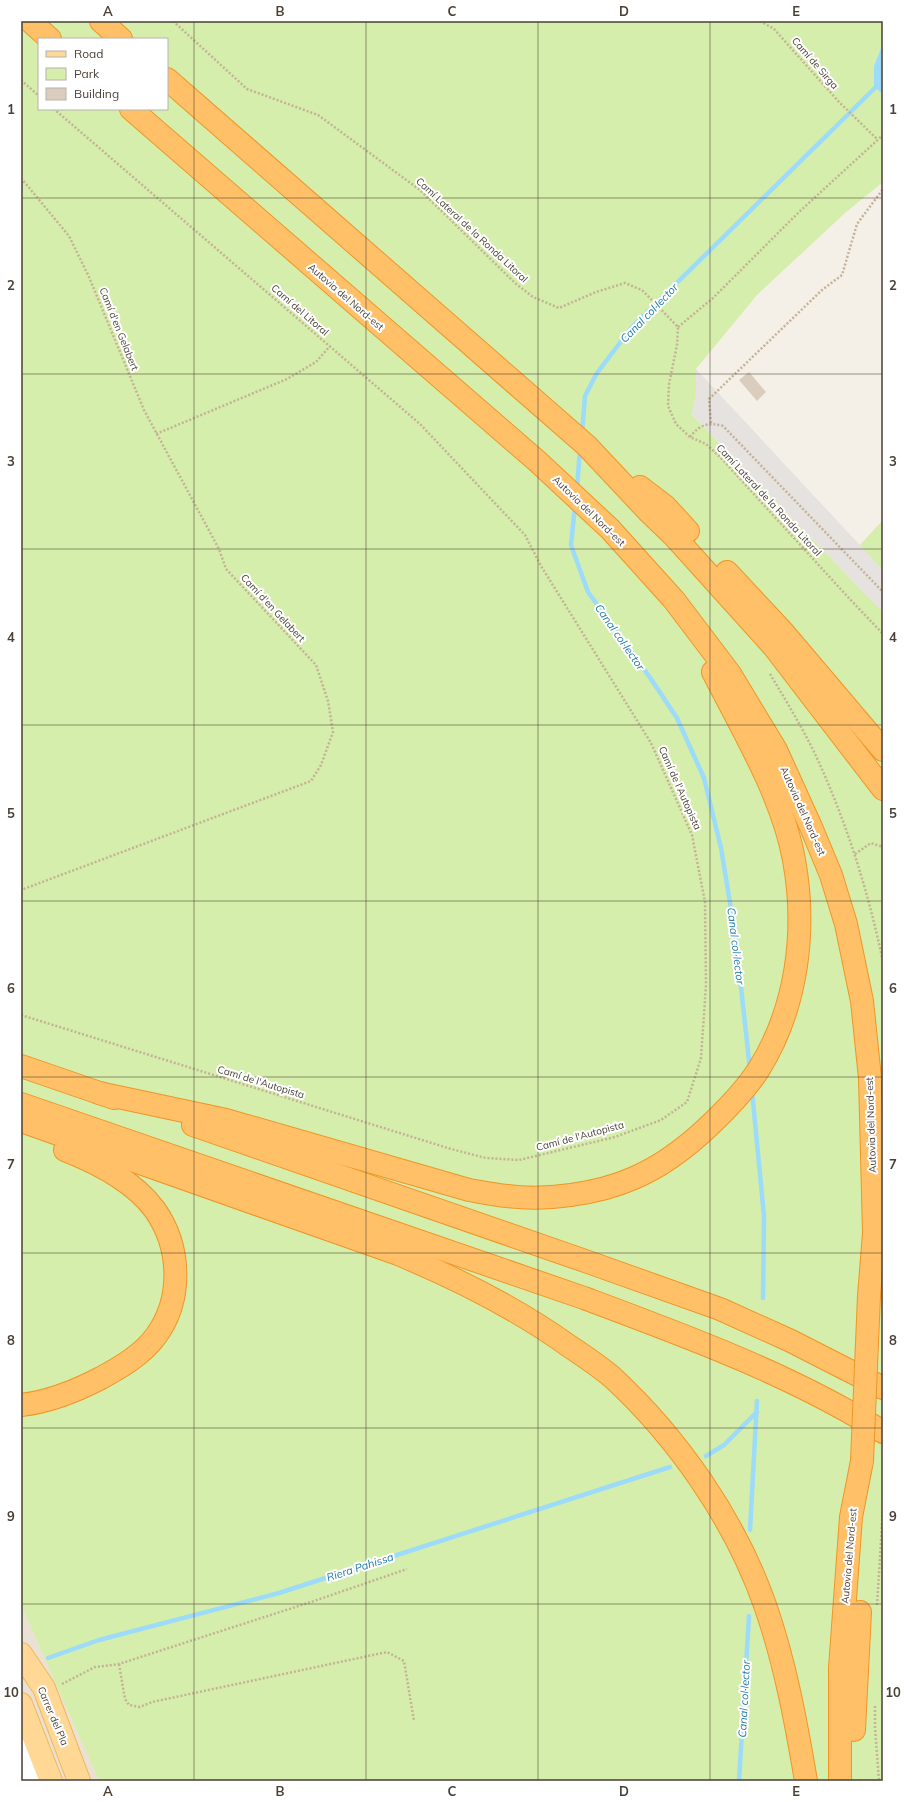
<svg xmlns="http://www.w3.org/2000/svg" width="904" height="1802" font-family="Mulish,sans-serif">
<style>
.residential{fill:#eae1d4}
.green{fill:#d5eeab;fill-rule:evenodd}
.parking{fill:#e6e2df}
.water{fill:#9cdbf9}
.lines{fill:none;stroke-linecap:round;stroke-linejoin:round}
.stream{stroke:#9cdbf9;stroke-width:4.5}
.building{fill:#dbcdbd}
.minor-casing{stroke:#c2b7a8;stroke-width:23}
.major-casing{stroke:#f2b758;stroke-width:24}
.highway-casing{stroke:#f09526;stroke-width:24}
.path{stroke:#c5b197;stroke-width:2.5;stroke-dasharray:2 2;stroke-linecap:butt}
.minor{stroke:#fff;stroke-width:21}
.major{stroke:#ffd896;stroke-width:22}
.highway{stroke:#ffc068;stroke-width:22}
.highway-bridge-casing{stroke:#f09526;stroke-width:24;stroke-linecap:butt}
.highway-bridge{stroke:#ffc068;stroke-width:22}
.grid{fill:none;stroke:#493f35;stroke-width:1;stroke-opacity:0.55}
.labels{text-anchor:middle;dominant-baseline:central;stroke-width:4;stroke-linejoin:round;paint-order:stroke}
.street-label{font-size:10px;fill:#493f35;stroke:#fff}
.water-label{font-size:11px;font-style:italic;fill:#1e79a8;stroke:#fff}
.neatline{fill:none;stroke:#493f35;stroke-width:1.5}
.grid-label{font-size:13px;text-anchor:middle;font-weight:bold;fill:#493f35}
</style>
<rect width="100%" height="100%" fill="#f5f0e7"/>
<path class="residential" d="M 21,1605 L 97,1776 L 99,1781 L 21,1781 Z"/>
<g class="green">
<path d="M 21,21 L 883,21 L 883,43 L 874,66 L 874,86 L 883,95 L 883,182 L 845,213 L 757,295 L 696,369 L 696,393 L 692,415 L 883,612 L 883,1781 L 99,1781 L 21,1605 ZM 39,39 L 167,39 L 167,109 L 39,109 Z"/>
<path d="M 883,520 L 883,570 L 859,546 Z"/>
</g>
<path class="parking" d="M 696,369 L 883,570 L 883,612 L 692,415 L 696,393 Z"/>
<path class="water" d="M 883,43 L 883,95 L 874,86 L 874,66 Z"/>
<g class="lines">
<g class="stream">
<path d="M 582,433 L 585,396 L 597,373 L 632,327 L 883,80"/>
<path d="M 577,489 L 580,448"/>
<path d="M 575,506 L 571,545 L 588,592 L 651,679 L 677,718 L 704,778 L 721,848 L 735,933 L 750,1069"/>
<path d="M 752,1091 L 764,1216 L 763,1298"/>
<path d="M 706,1456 L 724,1445 L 757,1412"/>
<path d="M 750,1530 L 757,1401"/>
<path d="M 48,1658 L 99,1640 L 279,1593 L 670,1467"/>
<path d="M 739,1781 L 749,1616"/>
</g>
</g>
<path class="building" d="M 749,372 L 766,392 L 757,401 L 739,380 Z"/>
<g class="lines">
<defs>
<path id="minor" d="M 21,1749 L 33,1781"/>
<g id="major">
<path d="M 21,1654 L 44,1688 L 79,1781"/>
<path d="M 21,1704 L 51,1781"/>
</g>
<g id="highway">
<path d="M 30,21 L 50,39"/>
<path d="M 101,21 L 121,39"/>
<path d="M 167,79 L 587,446 L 648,511 L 673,535 L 774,647 L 883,789"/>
<path d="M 131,109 L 537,461 L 610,529 L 674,600 L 730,674 L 776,750 L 811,827 L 831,875 L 846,924 L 862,1001 L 870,1078 L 874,1233 L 869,1296"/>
<path d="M 640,487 L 665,506 L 688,531"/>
<path d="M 727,572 L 783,632 L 883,750"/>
<path d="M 21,1066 L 114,1098"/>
<path d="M 99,1093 L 226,1120 L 469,1190 C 481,1192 494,1195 507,1196 C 546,1201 598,1194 634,1178 C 662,1166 687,1147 709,1126 C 727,1109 745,1091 759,1069 C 797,1008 807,931 794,860 C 783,797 742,729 713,672"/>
<path d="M 21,1104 L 584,1298 C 686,1336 790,1374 883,1432"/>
<path d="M 21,1121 L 398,1254 C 458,1279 516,1308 569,1346 C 584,1356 599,1366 612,1377 C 678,1438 735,1520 765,1605 C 785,1662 796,1722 806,1781"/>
<path d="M 193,1125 L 588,1262 L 720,1309 L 791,1341 L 883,1388"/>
<path d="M 21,1405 C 49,1402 76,1391 101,1378 C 121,1367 142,1355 156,1336 C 183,1299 181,1247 155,1210 C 134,1181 98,1163 65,1150"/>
<path d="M 854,1730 L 860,1612"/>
<path d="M 840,1781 L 840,1668 L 851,1517 L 862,1461"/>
</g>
</defs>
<use href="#minor" class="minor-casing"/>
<use href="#major" class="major-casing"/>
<use href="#highway" class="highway-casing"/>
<g class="path">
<path d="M 173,21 L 247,89 L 318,115 L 420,190 L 515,283 L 533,297 L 559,308 L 596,292 L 625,283 L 642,290 L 678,327 L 677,345 L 669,384 L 668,406 L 676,424 L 690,437 L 706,444 L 720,457 L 846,595 L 883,634"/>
<path d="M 760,21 L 774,29 L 839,102 L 877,139"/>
<path d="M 21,80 L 39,96"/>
<path d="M 21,178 L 69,236 L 89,277 L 144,410 L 219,549 L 226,569 L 316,665 L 328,701 L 333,732 L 321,765 L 311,781 L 21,890"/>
<path d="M 678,327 L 713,298 L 799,212 L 883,135"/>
<path d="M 711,423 L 709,399 L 822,290 L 842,275 L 857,224 L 883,189"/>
<path d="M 156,434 L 287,379 L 316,362 L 330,346"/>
<path d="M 690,437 C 700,424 709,422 723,426 L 883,592"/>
<path d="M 770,674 C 788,704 807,735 821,767 C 849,830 869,895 883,962"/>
<path d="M 855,854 L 871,843 L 883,847"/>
<path d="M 21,1015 L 451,1149 L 486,1158 L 519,1160 L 615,1137 L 661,1120 L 687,1102 L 701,1058 L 706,985 L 705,902 L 692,835 L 651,743 L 541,566 L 525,535 L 420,424 L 54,109"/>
<path d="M 877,1605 L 883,1509"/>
<path d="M 119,1664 L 125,1699 L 129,1705 L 140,1707 L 152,1702 L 387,1652 L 404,1661 L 414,1721"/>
<path d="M 62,1684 L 95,1667 L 119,1664 L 314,1601 L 407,1569"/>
<path d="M 875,1706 L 875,1728 L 879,1781"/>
</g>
<use href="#minor" class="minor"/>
<use href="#major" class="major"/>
<use href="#highway" class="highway"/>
<defs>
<path id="highway-bridge" d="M 862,1461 L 869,1296"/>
</defs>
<use href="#highway-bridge" class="highway-bridge-casing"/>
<use href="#highway-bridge" class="highway-bridge"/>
</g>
<path class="grid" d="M 194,21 L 194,1781M 366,21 L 366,1781M 538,21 L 538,1781M 710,21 L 710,1781M 21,198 L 883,198M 21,374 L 883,374M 21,549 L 883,549M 21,725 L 883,725M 21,901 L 883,901M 21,1077 L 883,1077M 21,1253 L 883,1253M 21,1428 L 883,1428M 21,1604 L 883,1604"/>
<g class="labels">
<g class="street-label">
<text transform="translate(815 63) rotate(49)">Camí de Sirga</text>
<text transform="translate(472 230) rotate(43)">Camí Lateral de la Ronda Litoral</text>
<text transform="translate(346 297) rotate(41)">Autovia del Nord-est</text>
<text transform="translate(300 310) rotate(41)">Camí del Litoral</text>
<text transform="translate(119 329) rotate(68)">Camí d'en Gelabert</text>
<text transform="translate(769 500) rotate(47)">Camí Lateral de la Ronda Litoral</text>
<text transform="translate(589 511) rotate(44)">Autovia del Nord-est</text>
<text transform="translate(273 608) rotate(47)">Camí d'en Gelabert</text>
<text transform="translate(680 788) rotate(66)">Camí de l'Autopista</text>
<text transform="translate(803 811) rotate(66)">Autovia del Nord-est</text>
<text transform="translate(261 1082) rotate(17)">Camí de l'Autopista</text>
<text transform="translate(871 1125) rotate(-92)">Autovia del Nord-est</text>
<text transform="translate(580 1136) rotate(-15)">Camí de l'Autopista</text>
<text transform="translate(849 1556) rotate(-85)">Autovia del Nord-est</text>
<text transform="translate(53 1716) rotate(67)">Carrer del Pla</text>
</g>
<g class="water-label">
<text transform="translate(649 313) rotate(-46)">Canal col·lector</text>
<text transform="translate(620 637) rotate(55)">Canal col·lector</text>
<text transform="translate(736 946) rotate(83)">Canal col·lector</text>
<text transform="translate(360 1567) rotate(-18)">Riera Pahissa</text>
<text transform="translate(744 1699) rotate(-87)">Canal col·lector</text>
</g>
</g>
<rect width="904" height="1802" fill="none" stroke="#ffffff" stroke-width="44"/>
<rect x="38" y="38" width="130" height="72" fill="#ffffff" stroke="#b6b2ae"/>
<rect x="46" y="51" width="20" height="6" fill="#ffd896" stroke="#b6b2ae"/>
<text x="74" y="58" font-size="12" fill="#493f35">Road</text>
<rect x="46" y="68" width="20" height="12" fill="#d5eeab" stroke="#b6b2ae"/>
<text x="74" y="78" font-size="12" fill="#493f35">Park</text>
<rect x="46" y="88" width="20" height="12" fill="#dbcdbd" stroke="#b6b2ae"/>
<text x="74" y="98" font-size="12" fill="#493f35">Building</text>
<rect x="22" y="22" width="860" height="1758" class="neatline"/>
<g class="grid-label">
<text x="108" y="16">A</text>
<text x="280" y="16">B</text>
<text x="452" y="16">C</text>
<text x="624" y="16">D</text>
<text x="796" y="16">E</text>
<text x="11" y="114">1</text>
<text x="893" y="114">1</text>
<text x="11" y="290">2</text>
<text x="893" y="290">2</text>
<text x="11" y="466">3</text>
<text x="893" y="466">3</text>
<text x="11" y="642">4</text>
<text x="893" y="642">4</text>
<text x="11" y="818">5</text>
<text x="893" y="818">5</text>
<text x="11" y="993">6</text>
<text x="893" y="993">6</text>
<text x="11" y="1169">7</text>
<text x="893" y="1169">7</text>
<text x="11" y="1345">8</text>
<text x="893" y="1345">8</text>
<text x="11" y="1521">9</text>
<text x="893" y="1521">9</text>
<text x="11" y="1697">10</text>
<text x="893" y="1697">10</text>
<text x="108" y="1796">A</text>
<text x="280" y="1796">B</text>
<text x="452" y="1796">C</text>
<text x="624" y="1796">D</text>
<text x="796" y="1796">E</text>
</g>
</svg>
